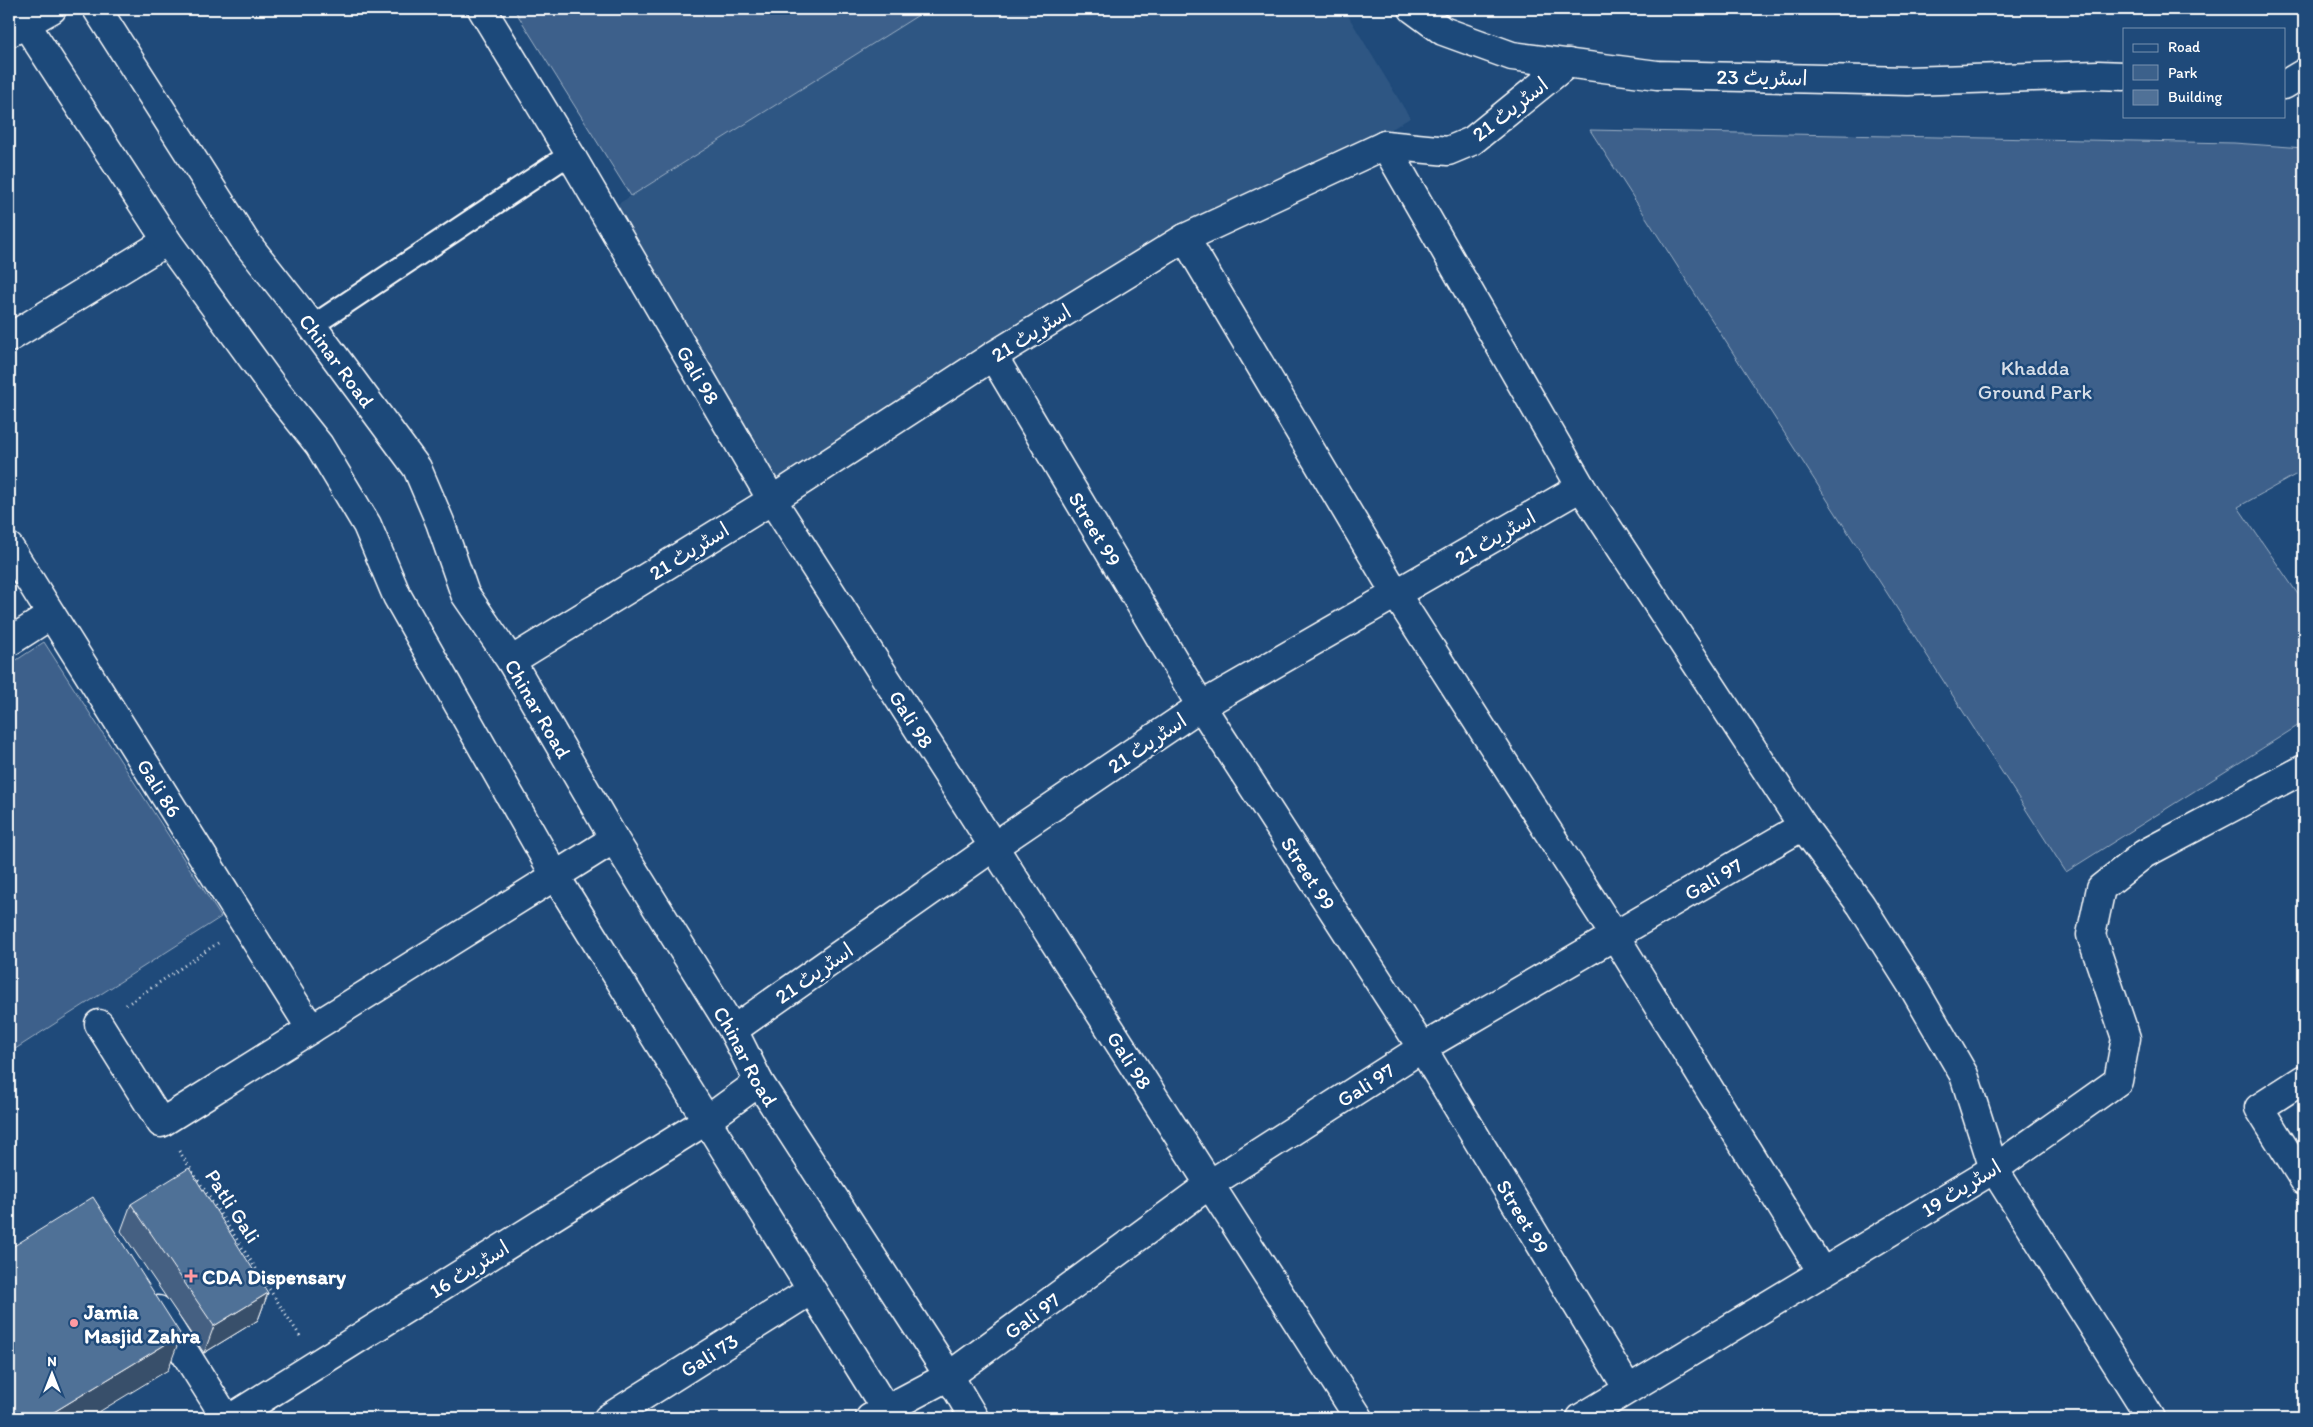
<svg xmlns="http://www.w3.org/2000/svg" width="2313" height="1427" font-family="Itim,'Playpen Sans Arabic',sans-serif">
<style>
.built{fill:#2e5683}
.green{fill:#3c618b;stroke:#9eb0c5}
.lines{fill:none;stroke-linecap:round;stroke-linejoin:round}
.lane-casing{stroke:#fff;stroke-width:24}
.street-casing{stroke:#fff;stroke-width:31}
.secondary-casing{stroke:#fff;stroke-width:31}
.path{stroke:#fff;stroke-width:3;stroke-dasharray:1 4;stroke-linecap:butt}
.lane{stroke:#1f4a7a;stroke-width:20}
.street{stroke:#1f4a7a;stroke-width:28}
.secondary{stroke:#1f4a7a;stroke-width:28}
.wall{fill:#456182;stroke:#fff}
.shaded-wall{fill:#384f6a;stroke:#fff}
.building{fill:#507197;stroke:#fff}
.poi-dot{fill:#ff9aa2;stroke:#1f4a7a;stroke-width:2}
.labels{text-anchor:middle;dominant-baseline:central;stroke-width:5;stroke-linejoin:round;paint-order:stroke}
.street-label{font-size:21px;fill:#fff;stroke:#1f4a7a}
.park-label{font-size:21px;fill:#d8dfe8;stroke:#1f4a7a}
.poi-label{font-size:21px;font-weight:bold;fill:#fff;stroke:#1f4a7a;text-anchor:start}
</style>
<rect width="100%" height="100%" fill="#1f4a7a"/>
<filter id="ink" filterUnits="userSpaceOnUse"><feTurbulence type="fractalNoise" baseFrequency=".02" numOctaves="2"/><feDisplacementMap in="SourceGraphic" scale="10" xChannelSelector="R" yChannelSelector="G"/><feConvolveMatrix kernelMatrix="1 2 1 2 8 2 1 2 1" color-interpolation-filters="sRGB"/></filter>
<g filter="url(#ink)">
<path class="built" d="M 928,9 L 1344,9 L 1410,118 L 787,496 L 615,206 Z"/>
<g class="green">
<path d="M 514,9 L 928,9 L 631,196 Z"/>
<path d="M 1590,130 L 2234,143 L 2304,148 L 2304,470 L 2238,507 L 2304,603 L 2304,722 L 2066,872 Z"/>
<path d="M 44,642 L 221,917 L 9,1053 L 9,665 Z"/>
</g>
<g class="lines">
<defs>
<path id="lane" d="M 312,326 L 570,154"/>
<g id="street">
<path id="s1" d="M 482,9 L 570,154 L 772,500 L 1359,1418"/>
<path d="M 1413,9 L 1443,31 L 1512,56 L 1657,75 L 1908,81 L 2098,75 L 2124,76"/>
<path d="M 9,33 L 52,9"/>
<path d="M 2284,85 L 2304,73"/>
<path d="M 1385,145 L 1581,487 L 1803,826 L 1861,905 L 1916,992 L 1964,1075 L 1994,1169 L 2151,1418"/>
<path d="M 1185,238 L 1396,594 L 1615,936 L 1822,1272"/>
<path d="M 9,338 L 167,241"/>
<path id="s2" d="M 993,356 L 1201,706 L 1422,1048 L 1628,1389"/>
<path id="s3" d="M 9,547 L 311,1029"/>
<path d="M 9,642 L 51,615"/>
<path d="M 511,661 L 772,500 L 993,356 L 1185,238 L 1385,145 L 1448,151 L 1472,141 L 1568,63"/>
<path d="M 99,1024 L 161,1123 L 614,839"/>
<path d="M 733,1030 L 993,847 L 1201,706 L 1581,487"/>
<path d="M 2304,1079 L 2259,1108 L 2304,1180"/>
<path d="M 158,1310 L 226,1418"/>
<path d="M 231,1418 L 707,1120 L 759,1082"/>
<path id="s4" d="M 608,1418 L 810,1291"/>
<path id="s5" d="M 870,1418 L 949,1376 L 1210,1184 L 1422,1048 L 1803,826"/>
<path d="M 1581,1418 L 1994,1169 L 2118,1081 L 2126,1038 L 2091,935 L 2101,888 L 2144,854 L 2304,769"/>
</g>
<g id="secondary">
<path d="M 16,9 L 167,241 L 276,391 L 319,445 L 367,525 L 397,596 L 556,877 L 891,1418"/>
<path id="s6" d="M 97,9 L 245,241 L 312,326 L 417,468 L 440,522 L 465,594 L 511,661 L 614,839 L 733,1030 L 759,1082 L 949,1376 L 974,1418"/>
</g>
</defs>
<use href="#lane" class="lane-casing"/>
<use href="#street" class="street-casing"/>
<use href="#secondary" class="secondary-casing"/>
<g class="path">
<path d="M 126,1005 L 218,943"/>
<path d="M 179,1151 L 300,1336"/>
</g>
<use href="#lane" class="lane"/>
<use href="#street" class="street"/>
<use href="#secondary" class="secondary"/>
</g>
<path class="wall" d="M 131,1204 L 268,1293 L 258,1320 L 204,1353 L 121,1231 Z"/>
<g class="shaded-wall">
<path d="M 268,1293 L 258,1320 L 204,1353 L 214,1326 Z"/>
<path d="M 181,1335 L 168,1370 L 89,1418 L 44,1418 Z"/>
</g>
<g class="building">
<path d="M 189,1168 L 268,1293 L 214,1326 L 131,1204 Z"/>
<path d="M 93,1197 L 181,1335 L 44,1418 L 9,1418 L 9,1249 Z"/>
</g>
</g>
<g class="poi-dot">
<path d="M188.5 1268.5h5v5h5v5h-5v5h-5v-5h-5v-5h5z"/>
<circle cx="74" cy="1323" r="5"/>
</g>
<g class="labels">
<g class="street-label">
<text transform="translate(1762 77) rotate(1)">اسٹریٹ 23</text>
<text transform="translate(1510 109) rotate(-38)">اسٹریٹ 21</text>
<text transform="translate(1031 333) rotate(-32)">اسٹریٹ 21</text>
<text stroke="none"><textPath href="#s6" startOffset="426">Chinar Road</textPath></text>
<text stroke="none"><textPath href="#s1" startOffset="425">Gali 98</textPath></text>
<text stroke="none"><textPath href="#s2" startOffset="201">Street 99</textPath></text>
<text transform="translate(1495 537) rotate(-30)">اسٹریٹ 21</text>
<text transform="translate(689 551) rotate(-32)">اسٹریٹ 21</text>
<text stroke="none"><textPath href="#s6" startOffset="831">Chinar Road</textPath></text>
<text stroke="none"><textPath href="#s1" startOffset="830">Gali 98</textPath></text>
<text transform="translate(1147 743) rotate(-34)">اسٹریٹ 21</text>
<text stroke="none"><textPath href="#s3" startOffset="284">Gali 86</textPath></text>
<text stroke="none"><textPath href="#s2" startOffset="606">Street 99</textPath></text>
<text stroke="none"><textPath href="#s5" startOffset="1002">Gali 97</textPath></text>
<text transform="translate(814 973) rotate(-35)">اسٹریٹ 21</text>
<text stroke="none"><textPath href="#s6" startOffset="1236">Chinar Road</textPath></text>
<text stroke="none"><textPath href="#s1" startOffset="1235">Gali 98</textPath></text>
<text stroke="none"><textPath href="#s5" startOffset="598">Gali 97</textPath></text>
<text transform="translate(1961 1188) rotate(-32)">اسٹریٹ 19</text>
<text transform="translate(233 1206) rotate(57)">Patli Gali</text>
<text stroke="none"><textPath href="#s2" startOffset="1011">Street 99</textPath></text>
<text transform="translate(469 1269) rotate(-32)">اسٹریٹ 16</text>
<text stroke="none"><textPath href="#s5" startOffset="192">Gali 97</textPath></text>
<text stroke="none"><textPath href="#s4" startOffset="119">Gali 73</textPath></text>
</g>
<g class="park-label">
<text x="2035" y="367">Khadda<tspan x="2035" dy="24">Ground Park</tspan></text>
</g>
<g class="poi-label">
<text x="202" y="1276">CDA Dispensary</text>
<text x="84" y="1311">Jamia<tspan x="84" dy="24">Masjid Zahra</tspan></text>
</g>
</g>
<rect width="2313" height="1427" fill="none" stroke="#1f4a7a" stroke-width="30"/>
<rect x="15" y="15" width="2283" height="1397" fill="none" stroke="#fff" stroke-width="2" filter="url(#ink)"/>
<rect x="2123" y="28" width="162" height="90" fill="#1f4a7a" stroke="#7992af"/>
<rect x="2133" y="44" width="25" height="8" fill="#1f4a7a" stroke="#7992af"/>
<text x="2168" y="52" font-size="15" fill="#ffffff">Road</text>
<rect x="2133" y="65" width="25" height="15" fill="#3c618b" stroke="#7992af"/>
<text x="2168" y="78" font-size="15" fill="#ffffff">Park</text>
<rect x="2133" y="90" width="25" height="15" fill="#507197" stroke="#7992af"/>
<text x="2168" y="102" font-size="15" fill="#ffffff">Building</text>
<g transform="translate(52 1374)" stroke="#1f4a7a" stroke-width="4" paint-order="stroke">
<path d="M0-4L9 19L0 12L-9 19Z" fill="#ffffff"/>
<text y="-8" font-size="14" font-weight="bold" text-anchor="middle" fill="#ffffff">N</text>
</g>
</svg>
